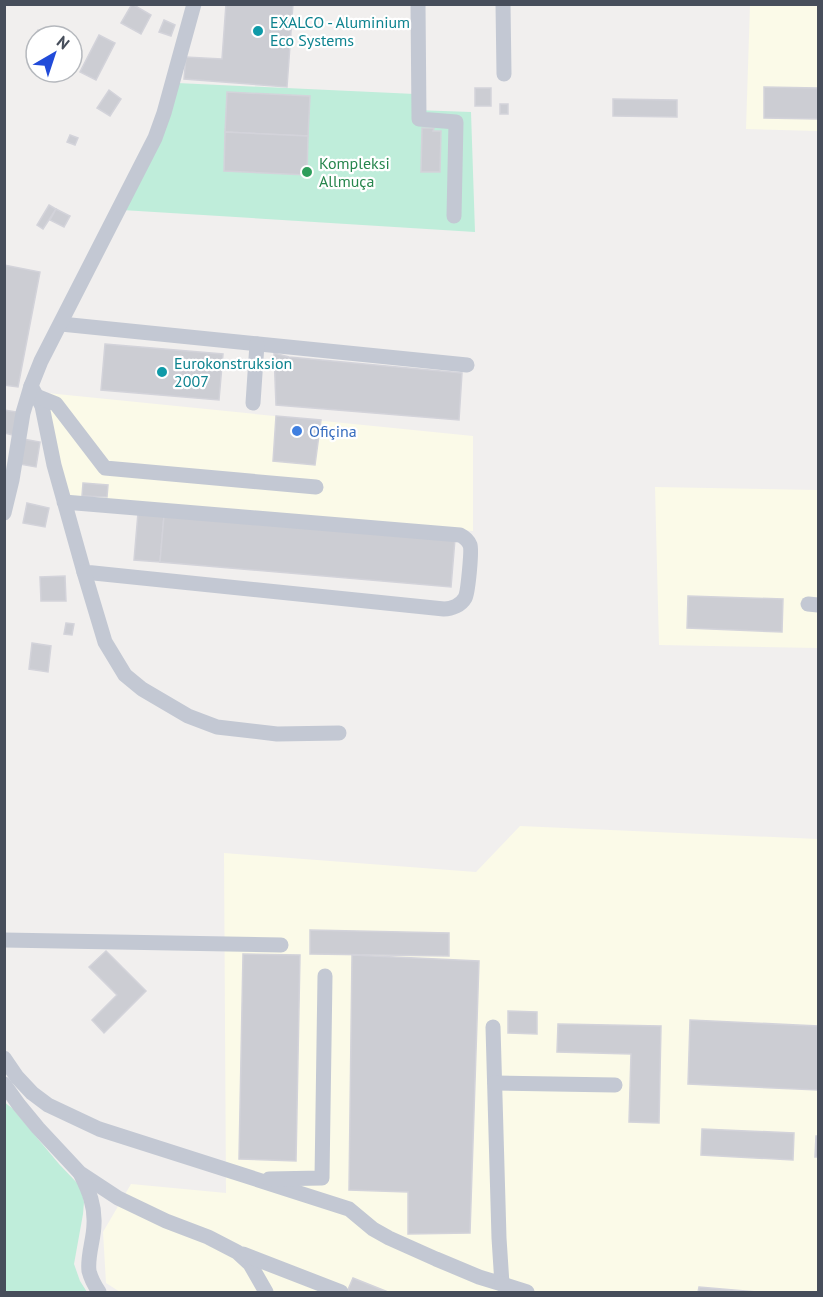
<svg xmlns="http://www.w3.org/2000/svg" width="823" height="1297" font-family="'PT Sans',sans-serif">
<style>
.commercial{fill:#fbfae8}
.green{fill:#bfedda}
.building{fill:#cccdd3;stroke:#d3d3da;stroke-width:1.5}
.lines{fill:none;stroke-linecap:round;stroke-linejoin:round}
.minor{stroke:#c3c8d3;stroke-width:15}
.culture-dot{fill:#0f9aa8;stroke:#fff;stroke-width:2}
.leisure-dot{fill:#2e9e5b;stroke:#fff;stroke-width:2}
.shop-dot{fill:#3f7fe0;stroke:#fff;stroke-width:2}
.labels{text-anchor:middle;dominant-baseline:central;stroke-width:4.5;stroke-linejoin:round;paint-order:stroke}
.culture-label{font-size:16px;fill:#0d838f;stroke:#fff;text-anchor:start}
.leisure-label{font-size:16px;fill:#27864d;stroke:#fff;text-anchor:start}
.shop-label{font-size:16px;fill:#366cbe;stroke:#fff;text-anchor:start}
</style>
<rect width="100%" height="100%" fill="#f1efee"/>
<g class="commercial">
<path d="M 750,5 L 818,5 L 818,131 L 746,129 Z"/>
<path d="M 47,393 L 473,436 L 473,531 L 64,496 Z"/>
<path d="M 655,487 L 818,490 L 818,648 L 659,645 Z"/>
<path d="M 520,826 L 818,839 L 818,1292 L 120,1292 L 106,1283 L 103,1232 L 131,1184 L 226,1193 L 224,853 L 476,872 Z"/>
</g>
<g class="green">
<path d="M 177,83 L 415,94 L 415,110 L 471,112 L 475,232 L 122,210 Z"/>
<path d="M 4,1102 L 12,1108 L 59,1164 L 78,1184 L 82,1193 L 84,1202 L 83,1214 L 74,1264 L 80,1281 L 87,1292 L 5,1292 Z"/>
</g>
<g class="building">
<path d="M 132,4 L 151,15 L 141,34 L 121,23 Z"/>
<path d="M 226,4 L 293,4 L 287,87 L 184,79 L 186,57 L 222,59 Z"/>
<path d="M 164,20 L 175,25 L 171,36 L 159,32 Z"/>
<path d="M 38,30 L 48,36 L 36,36 L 36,50 L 29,46 Z"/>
<path d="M 99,35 L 115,43 L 96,80 L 80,72 Z"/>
<path d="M 764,87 L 818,88 L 818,119 L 764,118 Z"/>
<rect x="475" y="88" width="16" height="18"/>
<path d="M 109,90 L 121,99 L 110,116 L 97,108 Z"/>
<path d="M 227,92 L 310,96 L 308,136 L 225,132 Z"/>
<path d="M 613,99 L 677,100 L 677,117 L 613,116 Z"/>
<rect x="500" y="104" width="8" height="10"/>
<path d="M 422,128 L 434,128 L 433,131 L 441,131 L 440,172 L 421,172 Z"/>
<path d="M 225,132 L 308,136 L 307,175 L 224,171 Z"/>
<path d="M 70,135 L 78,138 L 75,145 L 67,142 Z"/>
<path d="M 49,205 L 56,209 L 43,229 L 37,225 Z"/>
<path d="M 56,209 L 70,216 L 64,227 L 50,220 Z"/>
<path d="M 4,265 L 40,272 L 18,387 L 4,385 Z"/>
<path d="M 105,344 L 223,354 L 219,400 L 101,390 Z"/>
<path d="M 274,353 L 289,357 L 462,373 L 459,420 L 276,405 Z"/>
<path d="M 4,410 L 17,412 L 13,435 L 4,433 Z"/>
<path d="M 276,416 L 321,420 L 315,465 L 273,461 Z"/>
<path d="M 23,439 L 40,442 L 36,467 L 19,464 Z"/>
<path d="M 83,483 L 108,485 L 107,497 L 82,496 Z"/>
<path d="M 27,503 L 49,508 L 45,527 L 23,523 Z"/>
<path d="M 138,513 L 164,515 L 160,562 L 134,560 Z"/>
<path d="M 164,515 L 455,539 L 451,587 L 160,562 Z"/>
<path d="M 65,576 L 66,601 L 41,601 L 40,577 Z"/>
<path d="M 688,596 L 783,599 L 782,632 L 687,628 Z"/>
<path d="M 66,623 L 74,624 L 72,635 L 64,634 Z"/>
<path d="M 32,643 L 51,646 L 48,672 L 29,669 Z"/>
<path d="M 310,930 L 449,933 L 449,956 L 310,954 Z"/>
<path d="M 106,951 L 146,991 L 104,1033 L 92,1020 L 117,995 L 89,967 Z"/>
<path d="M 243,954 L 300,955 L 296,1161 L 239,1159 Z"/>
<path d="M 352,955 L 479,961 L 470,1233 L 408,1234 L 408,1192 L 349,1190 Z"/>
<path d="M 508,1011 L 537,1012 L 537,1034 L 508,1033 Z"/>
<path d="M 690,1020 L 818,1026 L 818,1090 L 688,1084 Z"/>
<path d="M 558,1024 L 661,1026 L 659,1123 L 629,1122 L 631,1054 L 557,1052 Z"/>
<path d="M 702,1129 L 794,1133 L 793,1160 L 701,1155 Z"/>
<path d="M 816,1136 L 818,1136 L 818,1157 L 815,1157 Z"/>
<path d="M 353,1278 L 388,1292 L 347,1292 Z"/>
<path d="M 699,1287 L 757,1292 L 698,1292 Z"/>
</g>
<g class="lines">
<g class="minor">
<path d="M 418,4 L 419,119 L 456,122 L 454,216"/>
<path d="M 503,4 L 504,74"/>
<path d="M 61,324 L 467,365"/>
<path d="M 31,386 L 42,406 L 54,465 L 84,572 L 444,609 C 452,609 461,605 465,598 C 468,593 472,550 470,545 C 468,540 464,537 460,535 L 64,502"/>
<path d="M 36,396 L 56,404 L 105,468 L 316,487"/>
<path d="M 253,403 L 257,344"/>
<path d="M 4,513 L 12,480 L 23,413 L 31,386 L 41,361 L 155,138 L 164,113 L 194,4"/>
<path d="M 84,572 L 105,642 L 125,675 L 142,689 L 188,716 L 217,727 L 277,734 L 339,733"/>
<path d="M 808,604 L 818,605"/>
<path d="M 4,940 L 281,945"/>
<path d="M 4,1058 L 17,1077 L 32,1093 L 48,1105 L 99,1129 L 349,1209 L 373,1229 L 389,1238 L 436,1259 L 479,1277 L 502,1284 L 499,1238 L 493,1027"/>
<path d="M 495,1083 L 615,1085"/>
<path d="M 4,1084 L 19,1105 L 38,1128 L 80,1173 L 118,1198 L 166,1221 L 208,1237 L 237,1252 L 250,1264 L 266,1292"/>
<path d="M 81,1175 C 89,1191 95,1206 94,1224 C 94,1239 87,1256 89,1271 C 91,1279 95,1286 99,1292"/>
<path d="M 269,1179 L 322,1178 L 325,976"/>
<path d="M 243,1254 L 341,1292"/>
<path d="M 502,1284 L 527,1292"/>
</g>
</g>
<g class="culture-dot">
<circle cx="258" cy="31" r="6"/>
<circle cx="162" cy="372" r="6"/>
</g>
<circle class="leisure-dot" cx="307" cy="172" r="6"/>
<circle class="shop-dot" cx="297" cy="431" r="6"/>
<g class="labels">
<g class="culture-label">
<text x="270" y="22">EXALCO - Aluminium<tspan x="270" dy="18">Eco Systems</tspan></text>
<text x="174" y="363">Eurokonstruksion<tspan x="174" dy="18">2007</tspan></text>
</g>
<g class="leisure-label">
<text x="319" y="163">Kompleksi<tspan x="319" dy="18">Allmuça</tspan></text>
</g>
<g class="shop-label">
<text x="309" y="431">Ofiçina</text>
</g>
</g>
<rect width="823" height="1297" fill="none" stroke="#474e5b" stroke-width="12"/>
<g transform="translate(54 54) rotate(39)"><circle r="28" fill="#ffffff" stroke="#b5b8bd" stroke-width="1.5"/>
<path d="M0-4.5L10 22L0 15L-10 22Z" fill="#214bd9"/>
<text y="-9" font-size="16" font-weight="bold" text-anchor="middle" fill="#474e5b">N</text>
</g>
</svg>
